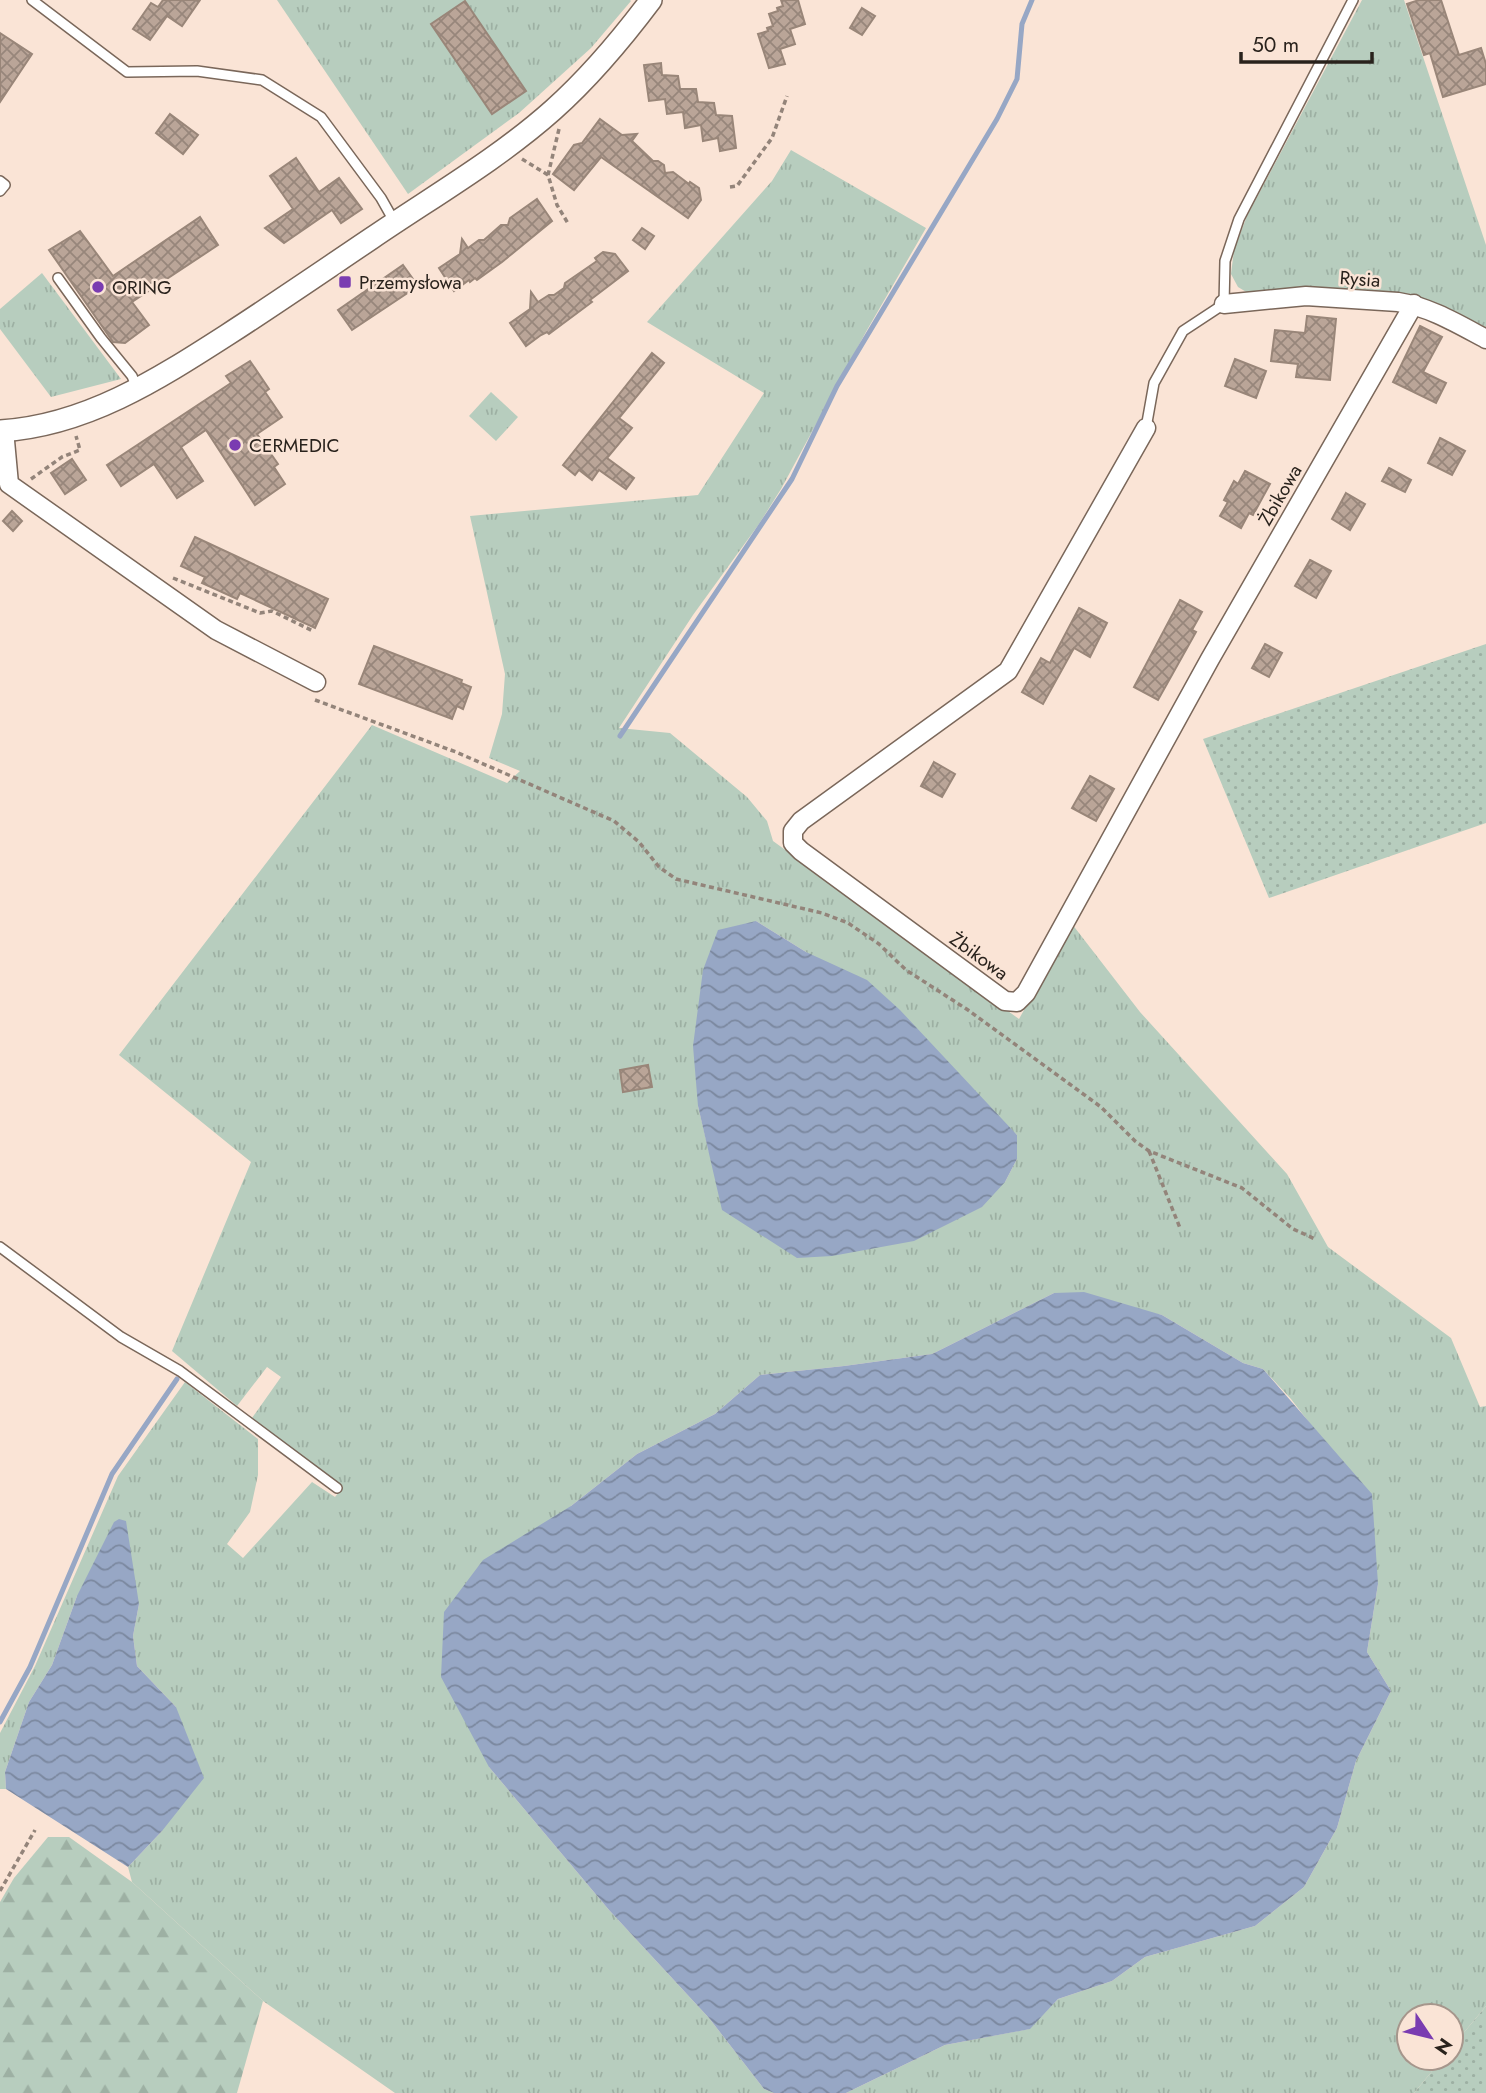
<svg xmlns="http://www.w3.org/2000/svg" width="1486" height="2093" font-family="Jost,sans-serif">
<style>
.grass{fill:url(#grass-tufts);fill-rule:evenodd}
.forest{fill:url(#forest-firs)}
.garden{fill:url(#garden-dots)}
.water{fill:url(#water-waves)}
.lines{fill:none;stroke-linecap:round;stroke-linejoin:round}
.stream{stroke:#97a7c5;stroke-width:5}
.building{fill:url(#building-cross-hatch);stroke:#998679;stroke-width:2}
.service-casing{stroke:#7a675a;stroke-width:12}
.minor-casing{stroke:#7a675a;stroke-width:21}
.tertiary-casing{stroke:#7a675a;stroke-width:24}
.path{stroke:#93847a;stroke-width:3.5;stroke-dasharray:5 3.5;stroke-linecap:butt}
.service{stroke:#fff;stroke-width:9}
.minor{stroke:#fff;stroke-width:18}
.tertiary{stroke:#fff;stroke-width:21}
.poi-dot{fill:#7a3cb1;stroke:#fae4d6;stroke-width:2.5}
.labels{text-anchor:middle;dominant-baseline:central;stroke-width:5;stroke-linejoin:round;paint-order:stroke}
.street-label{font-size:19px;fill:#29221c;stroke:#fae4d6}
.poi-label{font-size:19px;fill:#29221c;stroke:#fae4d6;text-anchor:start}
</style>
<defs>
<pattern id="grass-tufts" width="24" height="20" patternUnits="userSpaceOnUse" patternTransform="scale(1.75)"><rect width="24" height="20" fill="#b7cdbe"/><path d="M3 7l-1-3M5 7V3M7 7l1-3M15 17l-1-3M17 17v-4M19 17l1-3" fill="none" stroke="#9db0a3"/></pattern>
<pattern id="forest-firs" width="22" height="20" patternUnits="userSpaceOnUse" patternTransform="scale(1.75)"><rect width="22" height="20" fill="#b7cdbe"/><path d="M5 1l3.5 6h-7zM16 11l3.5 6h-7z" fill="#9db0a3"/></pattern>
<pattern id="garden-dots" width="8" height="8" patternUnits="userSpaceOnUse" patternTransform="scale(1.75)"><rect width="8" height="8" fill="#b7cdbe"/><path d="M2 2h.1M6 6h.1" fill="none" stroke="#9db0a3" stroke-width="1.8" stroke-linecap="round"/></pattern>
<pattern id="water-waves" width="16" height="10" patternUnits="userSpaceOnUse" patternTransform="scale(1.75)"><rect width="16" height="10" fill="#97a7c5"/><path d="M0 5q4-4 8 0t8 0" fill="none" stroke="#7b889f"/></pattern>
<pattern id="building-cross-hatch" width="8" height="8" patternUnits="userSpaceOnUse" patternTransform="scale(1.75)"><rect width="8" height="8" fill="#baa598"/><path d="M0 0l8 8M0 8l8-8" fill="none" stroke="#97867b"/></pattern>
</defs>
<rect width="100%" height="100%" fill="#fae4d6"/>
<g class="grass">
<path d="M 277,0 L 630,0 L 631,1 L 591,48 L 519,113 L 408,194 Z"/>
<path d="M 1362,0 L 1404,0 L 1486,245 L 1486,327 L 1413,294 L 1303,291 L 1253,296 L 1238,287 L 1231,274 L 1234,250 L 1247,216 Z"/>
<path d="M 791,150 L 926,228 L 867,330 L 781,489 L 759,524 L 693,615 L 619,728 L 670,733 L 747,797 L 767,821 L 773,841 L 1019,1019 L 1072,924 L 1140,1012 L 1287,1174 L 1328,1247 L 1451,1338 L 1480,1407 L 1486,1406 L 1486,2006 L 1451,2048 L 1451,2016 L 1409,2016 L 1409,2058 L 1443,2058 L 1414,2093 L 846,2093 L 945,2045 L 1029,2029 L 1058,1999 L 1112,1981 L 1145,1957 L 1255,1926 L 1304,1887 L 1337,1828 L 1356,1761 L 1391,1691 L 1367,1652 L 1378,1584 L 1311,1425 L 1291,1399 L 1263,1369 L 1243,1363 L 1162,1315 L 1054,1293 L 932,1354 L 844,1366 L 760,1375 L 715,1414 L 637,1454 L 571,1506 L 489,1767 L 609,1910 L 709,2018 L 764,2089 L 774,2093 L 395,2093 L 263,2001 L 132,1882 L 128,1867 L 162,1831 L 176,1707 L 137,1666 L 133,1636 L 139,1604 L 77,1596 L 52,1665 L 29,1702 L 5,1772 L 6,1789 L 0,1789 L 0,1733 L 35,1666 L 118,1476 L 185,1382 L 258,1439 L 258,1475 L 250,1512 L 227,1544 L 243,1558 L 312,1482 L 335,1497 L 343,1487 L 252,1418 L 281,1377 L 267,1367 L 237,1406 L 172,1351 L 251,1162 L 119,1055 L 372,725 L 507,783 L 520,771 L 489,758 L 502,714 L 505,674 L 470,516 L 698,495 L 764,393 L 647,322 L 772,181 ZM 756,921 L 806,952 L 1017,1135 L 1017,1159 L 1005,1182 L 709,1152 L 698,1106 Z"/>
<path d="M 42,273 L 121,379 L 51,397 L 0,329 L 0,309 Z"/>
<path d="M 491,392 L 518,417 L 496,441 L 469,416 Z"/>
</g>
<path class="forest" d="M 48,1837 L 69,1837 L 132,1882 L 263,2001 L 237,2093 L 0,2093 L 0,1902 L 14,1878 Z"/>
<g class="garden">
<path d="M 1486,644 L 1486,823 L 1269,898 L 1203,739 Z"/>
<path d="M 1486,2006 L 1486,2093 L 1414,2093 L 1443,2058 L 1451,2058 L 1451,2048 Z"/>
</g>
<g class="water">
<path d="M 756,921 L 806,952 L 867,980 L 900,1010 L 1017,1135 L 1017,1159 L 1005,1182 L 982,1207 L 914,1241 L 832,1256 L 797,1258 L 722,1210 L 698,1106 L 693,1046 L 703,970 L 718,930 Z"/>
<path d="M 1084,1292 L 1162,1315 L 1243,1363 L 1263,1369 L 1372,1494 L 1378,1584 L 1367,1652 L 1391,1691 L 1356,1761 L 1337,1828 L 1304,1887 L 1255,1926 L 1145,1957 L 1112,1981 L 1058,1999 L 1030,2029 L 945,2045 L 846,2093 L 774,2093 L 764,2089 L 709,2018 L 609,1910 L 489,1767 L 441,1677 L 444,1612 L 483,1560 L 571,1506 L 637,1454 L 715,1414 L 760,1375 L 844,1366 L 932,1354 L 1054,1293 Z"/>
<path d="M 119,1519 L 126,1521 L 139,1604 L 133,1636 L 137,1666 L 176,1707 L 204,1778 L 162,1831 L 128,1867 L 6,1789 L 5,1772 L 29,1702 L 52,1665 L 77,1596 L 114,1522 Z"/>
</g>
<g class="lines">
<g class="stream">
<path d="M 620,736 L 792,479 L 837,386 L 997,119 L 1017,79 L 1022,24 L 1032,0"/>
<path d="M 0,1722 L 30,1667 L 112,1474 L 177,1379"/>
</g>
</g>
<g class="building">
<path d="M 163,0 L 200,0 L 182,26 L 167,16 L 150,40 L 133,29 L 151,3 L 158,7 Z"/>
<path d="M 781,0 L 798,0 L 805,24 L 790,29 L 795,44 L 780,49 L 785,64 L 769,68 L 758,34 L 768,31 L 767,28 L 773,26 L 769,14 L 778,11 L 777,8 L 783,6 Z"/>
<path d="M 1419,0 L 1441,0 L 1459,55 L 1481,48 L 1486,64 L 1486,84 L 1443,97 L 1430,53 L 1424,55 L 1407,4 Z"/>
<path d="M 465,1 L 526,91 L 492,114 L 431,24 Z"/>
<path d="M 862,8 L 875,16 L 862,35 L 850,28 Z"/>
<path d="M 0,33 L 32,54 L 0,102 Z"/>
<path d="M 661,63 L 662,75 L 678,76 L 680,89 L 696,89 L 698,102 L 714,103 L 716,115 L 732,116 L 736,148 L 720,151 L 718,138 L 703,141 L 701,125 L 685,128 L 683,112 L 667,114 L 665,99 L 649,101 L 644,65 Z"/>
<path d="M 170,114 L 198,135 L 183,154 L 156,133 Z"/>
<path d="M 600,119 L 622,135 L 637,134 L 632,141 L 653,161 L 658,161 L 664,165 L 665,173 L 673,172 L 689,184 L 690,182 L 699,188 L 701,200 L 688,218 L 601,157 L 574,190 L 553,174 L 574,145 L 582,143 Z"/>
<path d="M 296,158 L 319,192 L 339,178 L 362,209 L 341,223 L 332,210 L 284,243 L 265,228 L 293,209 L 270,176 Z"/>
<path d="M 537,199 L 552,221 L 502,262 L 477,280 L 475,278 L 470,282 L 469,280 L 454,291 L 439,268 L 460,254 L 462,239 L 468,248 L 479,240 L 484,240 L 501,225 L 508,225 L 510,218 Z"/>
<path d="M 200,217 L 218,245 L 132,302 L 149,325 L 125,343 L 113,342 L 49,250 L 80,231 L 113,276 Z"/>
<path d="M 642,228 L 654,236 L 645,249 L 633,240 Z"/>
<path d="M 603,252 L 615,254 L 628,271 L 590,300 L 592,302 L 549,334 L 547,332 L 541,335 L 526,346 L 510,323 L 530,309 L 531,292 L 538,302 L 549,295 L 554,295 L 564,288 L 565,283 L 597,261 L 595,258 Z"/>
<path d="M 403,265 L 418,286 L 352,330 L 338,310 Z"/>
<path d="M 1307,316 L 1336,319 L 1330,380 L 1296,377 L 1298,364 L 1271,361 L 1275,330 L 1305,333 Z"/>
<path d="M 1420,326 L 1442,337 L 1423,372 L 1446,383 L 1436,403 L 1393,382 Z"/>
<path d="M 652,353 L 664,363 L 619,418 L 632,428 L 607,458 L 634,478 L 626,489 L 599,470 L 592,480 L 579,470 L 575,475 L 563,465 Z"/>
<path d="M 1235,359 L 1266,371 L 1256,398 L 1225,386 Z"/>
<path d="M 250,361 L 269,389 L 265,392 L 282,417 L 257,434 L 278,464 L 274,467 L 285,484 L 255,505 L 206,430 L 181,447 L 203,481 L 177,498 L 154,464 L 121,486 L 107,465 L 231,383 L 226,376 Z"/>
<path d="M 1440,438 L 1465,451 L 1452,475 L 1428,463 Z"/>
<path d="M 72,459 L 86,480 L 65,494 L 51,473 Z"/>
<path d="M 1389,468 L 1411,480 L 1405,492 L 1382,481 Z"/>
<path d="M 1245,471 L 1270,484 L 1253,515 L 1249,513 L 1241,528 L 1220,516 L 1228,502 L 1224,500 L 1234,481 L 1238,484 Z"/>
<path d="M 1346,493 L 1365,504 L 1350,530 L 1332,519 Z"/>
<path d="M 12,511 L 22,521 L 13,531 L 3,521 Z"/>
<path d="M 195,537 L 328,599 L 315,628 L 240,593 L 237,599 L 202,583 L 205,577 L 181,566 Z"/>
<path d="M 1310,560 L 1331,571 L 1316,598 L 1295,586 Z"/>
<path d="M 1180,600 L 1202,612 L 1192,630 L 1196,632 L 1158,700 L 1134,687 Z"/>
<path d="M 1079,608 L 1107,623 L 1090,657 L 1074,648 L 1043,704 L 1022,692 L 1041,658 L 1050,663 Z"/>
<path d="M 1265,644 L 1282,653 L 1269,677 L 1252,668 Z"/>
<path d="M 374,646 L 462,680 L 461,683 L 471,687 L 463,709 L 457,706 L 452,719 L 359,684 Z"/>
<path d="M 934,762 L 955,774 L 942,797 L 921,786 Z"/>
<path d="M 1090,776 L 1114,789 L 1096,821 L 1072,808 Z"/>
<path d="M 648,1065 L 652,1087 L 623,1092 L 620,1070 Z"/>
</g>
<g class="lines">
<defs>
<g id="service">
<path d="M 32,0 L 127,72 L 197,71 L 262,80 L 321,117 L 381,198 L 394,221"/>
<path d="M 0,181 L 5,185 L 0,191"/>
<path d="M 58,278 L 101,338 L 132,376 L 137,388"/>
<path d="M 1146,428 L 1154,383 L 1183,331 L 1224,304 L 1225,261 L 1239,219 L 1353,0"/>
<path d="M 0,1247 L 121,1337 L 180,1371 L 337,1488"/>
</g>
<g id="minor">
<path d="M 1224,304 L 1306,296 L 1398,302 C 1430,307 1458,324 1486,339"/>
<path d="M 1146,428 L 1008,671 L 801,821 L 793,831 L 793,843 L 801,851 L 1005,1001 L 1017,1002 L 1026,993 L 1210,659 L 1414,304"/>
<path d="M 4,430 L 9,484 L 216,630 L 316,682"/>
</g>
<path id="tertiary" d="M 0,431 C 85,426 157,380 227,335 C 275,304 323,271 372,238 C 432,197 498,159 553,110 C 590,77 621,40 651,0"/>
</defs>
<use href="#service" class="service-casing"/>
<use href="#minor" class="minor-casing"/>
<use href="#tertiary" class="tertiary-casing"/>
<g class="path">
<path d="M 559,129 L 548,175 L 557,205 L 569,225"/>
<path d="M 522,159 L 548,175"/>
<path d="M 730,187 L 737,186 L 772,138 L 787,96"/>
<path d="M 31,479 L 62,457 L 80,450 L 76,436"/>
<path d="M 173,578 L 260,613 L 272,611 L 313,631"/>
<path d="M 315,700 L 456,752 L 614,821 L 639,842 L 659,867 L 676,879 L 822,913 L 848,923 L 879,944 L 906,970 L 968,1010 L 1101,1107 L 1135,1141 L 1149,1151 L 1242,1188 L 1293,1229 L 1315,1239"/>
<path d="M 1149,1151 L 1180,1228"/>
<path d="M 0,1891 L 35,1830"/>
</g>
<use href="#service" class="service"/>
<use href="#minor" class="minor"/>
<use href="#tertiary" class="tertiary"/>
</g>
<g class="poi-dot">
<rect x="338" y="275" width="14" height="14" rx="3.5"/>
<circle cx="98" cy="287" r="7"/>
<circle cx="235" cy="445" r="7"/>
</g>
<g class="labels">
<g class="street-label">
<text transform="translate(1360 279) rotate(4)">Rysia</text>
<text transform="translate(1280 495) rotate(-60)">Żbikowa</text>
<text transform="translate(979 956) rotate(36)">Żbikowa</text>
</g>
<g class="poi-label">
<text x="359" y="282">Przemysłowa</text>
<text x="112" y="287">ORING</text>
<text x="249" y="445">CERMEDIC</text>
</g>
</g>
<g transform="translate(1430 2037) rotate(125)"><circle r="33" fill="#fae4d6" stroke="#a6968c" stroke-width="2"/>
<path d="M0-5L12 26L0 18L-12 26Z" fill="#7a3cb1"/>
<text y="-10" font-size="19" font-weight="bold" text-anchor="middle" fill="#29221c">N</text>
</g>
<path d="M1241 52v10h131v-10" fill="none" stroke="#29221c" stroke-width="3.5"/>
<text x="1252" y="52" font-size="21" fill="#29221c" stroke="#fae4d6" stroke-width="5" paint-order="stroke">50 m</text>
</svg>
